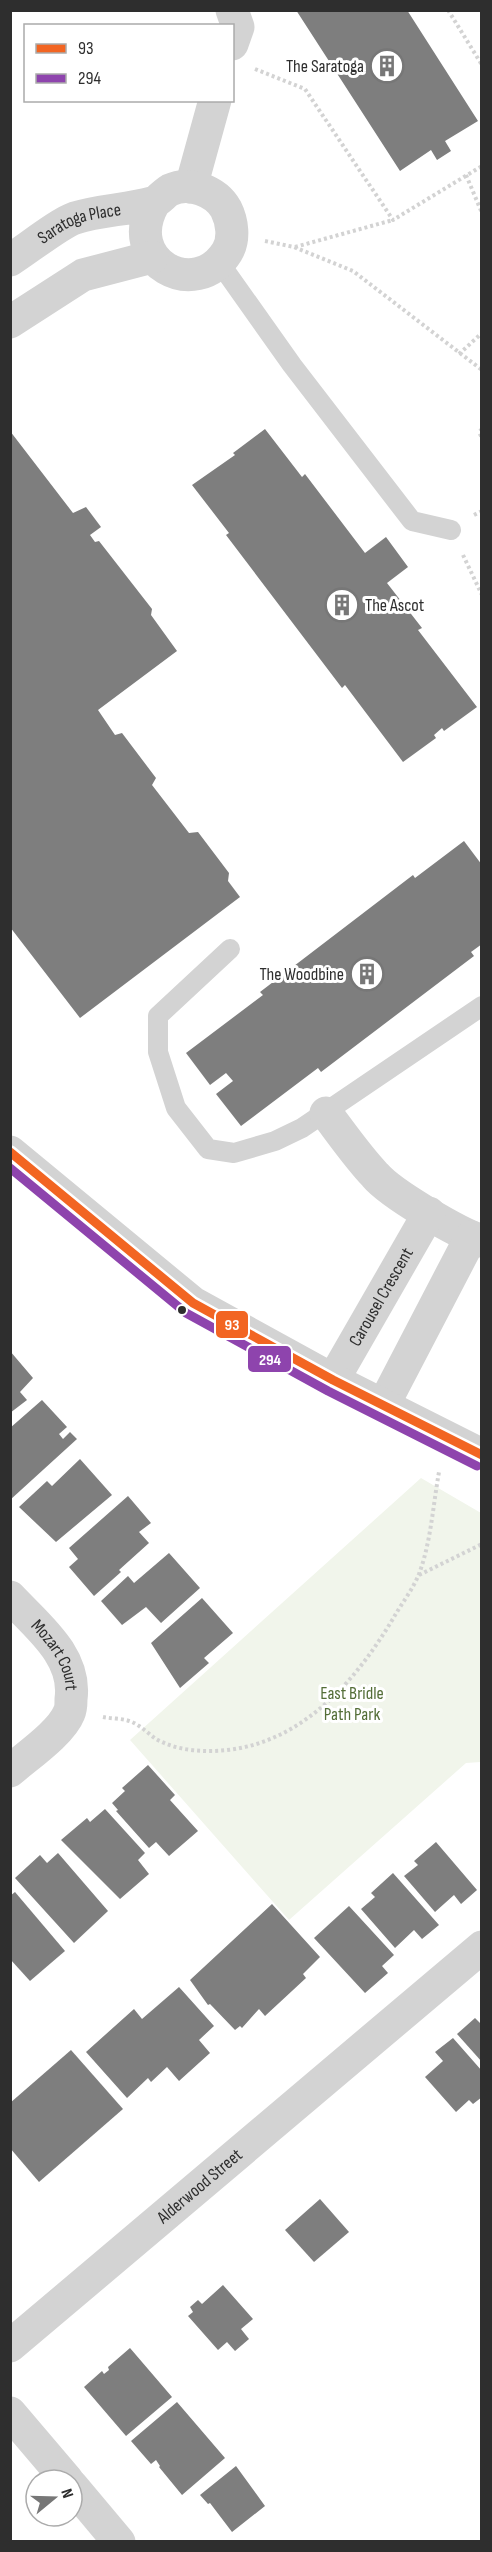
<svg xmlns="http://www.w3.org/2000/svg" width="492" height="2552" font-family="'Sofia Sans Condensed',sans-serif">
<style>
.green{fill:#f1f5eb}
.building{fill:#7e7e7e}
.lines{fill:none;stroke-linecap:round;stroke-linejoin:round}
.path{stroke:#d3d3d3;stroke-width:4;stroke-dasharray:3 3;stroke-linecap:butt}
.service{stroke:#d3d3d3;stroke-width:20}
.minor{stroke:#d3d3d3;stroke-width:33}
.tertiary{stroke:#d3d3d3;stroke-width:33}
.bus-1-casing{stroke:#fff;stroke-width:14}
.bus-2-casing{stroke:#fff;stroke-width:14}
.bus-1{stroke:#f26522;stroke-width:9}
.bus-2{stroke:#8e44ad;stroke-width:9}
.bus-dot{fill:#2e2e2e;stroke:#fff;stroke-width:2}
.labels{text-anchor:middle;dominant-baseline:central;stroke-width:6;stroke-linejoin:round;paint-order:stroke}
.poi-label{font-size:18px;fill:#2e2e2e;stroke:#fff;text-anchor:end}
.street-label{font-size:18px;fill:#2e2e2e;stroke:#fff}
.park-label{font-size:18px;fill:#546e38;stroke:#fff}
.line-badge{stroke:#fff;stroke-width:2}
.badge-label{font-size:16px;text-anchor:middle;font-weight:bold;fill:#fff}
</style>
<rect width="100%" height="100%" fill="#fff"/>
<path class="green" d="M 421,1478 L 481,1513 L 481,1762 L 466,1763 L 289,1920 L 130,1740 Z"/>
<g class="building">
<path d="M 296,10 L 407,10 L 478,121 L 445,141 L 451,151 L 437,160 L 431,150 L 400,171 Z"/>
<path d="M 265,429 L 302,477 L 305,474 L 365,553 L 386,537 L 408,567 L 387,583 L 422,628 L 418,630 L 477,707 L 444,731 L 442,728 L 434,735 L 436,738 L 403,762 L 345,685 L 342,688 L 226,535 L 229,533 L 192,485 L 235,455 L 233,453 Z"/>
<path d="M 10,431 L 73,513 L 86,507 L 101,527 L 90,535 L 95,542 L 99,541 L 152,609 L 151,615 L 177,651 L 98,710 L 115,735 L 122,733 L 156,778 L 152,785 L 189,833 L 198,832 L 229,873 L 228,881 L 240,897 L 80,1018 L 10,927 Z"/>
<path d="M 464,841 L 482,865 L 482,944 L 471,952 L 474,956 L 321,1072 L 318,1068 L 241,1126 L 216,1094 L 233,1081 L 226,1073 L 210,1085 L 186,1053 L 263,995 L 260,992 L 413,875 L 415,878 Z"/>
<path d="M 10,1351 L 33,1378 L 20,1392 L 27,1400 L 10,1413 Z"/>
<path d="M 42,1400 L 67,1427 L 59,1434 L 63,1439 L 70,1432 L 77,1439 L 10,1500 L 10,1428 Z"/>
<path d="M 80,1459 L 112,1495 L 56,1542 L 19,1507 L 47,1481 L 52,1486 Z"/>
<path d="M 128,1496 L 151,1523 L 139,1532 L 149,1543 L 119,1570 L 121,1572 L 94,1596 L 69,1567 L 78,1559 L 69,1548 Z"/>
<path d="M 169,1553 L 200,1588 L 161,1623 L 146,1607 L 122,1625 L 101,1601 L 128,1576 L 134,1583 Z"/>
<path d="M 202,1598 L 233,1633 L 204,1658 L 209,1663 L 180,1688 L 151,1643 Z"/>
<path d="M 148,1765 L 175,1795 L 170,1800 L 198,1831 L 169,1856 L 156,1842 L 149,1848 L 116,1811 L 118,1810 L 112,1803 L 125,1791 L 122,1788 Z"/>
<path d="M 105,1809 L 145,1853 L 138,1860 L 149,1874 L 120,1899 L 61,1840 L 87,1818 L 90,1822 Z"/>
<path d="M 436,1842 L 477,1890 L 461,1904 L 454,1895 L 435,1912 L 404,1876 L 418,1865 L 414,1861 Z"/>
<path d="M 58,1853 L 108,1911 L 74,1943 L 15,1878 L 40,1855 L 47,1863 Z"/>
<path d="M 393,1873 L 439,1925 L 422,1939 L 414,1930 L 395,1948 L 361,1909 L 375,1897 L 371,1893 Z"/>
<path d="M 15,1892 L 65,1951 L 30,1981 L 10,1959 L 10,1896 Z"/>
<path d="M 272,1904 L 320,1957 L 303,1974 L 306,1978 L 265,2016 L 259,2009 L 242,2028 L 240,2026 L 235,2030 L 210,2004 L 208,2005 L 190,1980 Z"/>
<path d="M 349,1906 L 394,1955 L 382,1966 L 388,1973 L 365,1993 L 314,1938 Z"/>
<path d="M 179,1987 L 214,2026 L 199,2040 L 210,2053 L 179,2081 L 167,2067 L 151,2082 L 148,2078 L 127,2098 L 86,2052 L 134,2009 L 142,2019 Z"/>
<path d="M 475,2018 L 482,2025 L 482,2062 L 457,2034 Z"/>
<path d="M 453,2038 L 482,2071 L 482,2097 L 473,2104 L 469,2100 L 456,2112 L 425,2077 L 443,2061 L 435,2052 Z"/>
<path d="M 71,2050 L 123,2109 L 39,2182 L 10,2148 L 10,2103 Z"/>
<path d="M 320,2199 L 349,2232 L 314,2262 L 285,2230 Z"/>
<path d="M 223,2285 L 253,2319 L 241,2329 L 249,2339 L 235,2351 L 227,2342 L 218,2350 L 188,2316 L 193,2312 L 190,2307 L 198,2300 L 202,2304 Z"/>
<path d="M 130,2348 L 172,2397 L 126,2436 L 84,2387 L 102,2371 L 104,2374 L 109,2370 L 108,2367 Z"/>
<path d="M 177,2402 L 225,2458 L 182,2495 L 159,2467 L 160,2466 L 156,2460 L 151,2464 L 131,2441 Z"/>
<path d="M 236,2466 L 265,2506 L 232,2532 L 210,2503 L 208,2504 L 200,2495 Z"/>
</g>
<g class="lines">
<g class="path">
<path d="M 448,10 L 482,65"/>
<path d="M 255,69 L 305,89 L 393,220 L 482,166"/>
<path d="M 466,175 L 482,213"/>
<path d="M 265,241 L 294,247 L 353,271 L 482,370"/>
<path d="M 295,247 L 393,220"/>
<path d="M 459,354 L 482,333"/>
<path d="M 482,429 L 479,432 L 482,438"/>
<path d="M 474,515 L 482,511"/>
<path d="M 463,555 L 482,595"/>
<path d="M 419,1575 L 482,1544"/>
<path d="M 103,1717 C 113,1719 125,1718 134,1723 C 142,1727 149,1734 156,1739 C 172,1748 190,1751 209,1751 C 295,1751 353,1686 394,1617 C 402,1603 413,1589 419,1574 C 431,1542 433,1505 439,1472"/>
</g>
<g class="service">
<path d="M 219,262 L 292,365 L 412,521 L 451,530"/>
<path d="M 230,949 L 158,1016 L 158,1052 L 176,1108 L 208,1149 L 234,1153 L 275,1141 L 302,1128 L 482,1006"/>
</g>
<g class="minor">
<path d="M 232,10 L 238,27 L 232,44"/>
<path d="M 191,187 L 215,100"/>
<path id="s1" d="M 10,260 C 26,250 60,223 75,218 C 100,210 127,210 152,203 C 159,201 163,194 170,190 C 189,181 216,191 226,209 C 232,221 235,239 227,252 C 196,302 120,262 154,203"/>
<path d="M 10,322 L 83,275 L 152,257"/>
<path d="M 326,1113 C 342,1134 357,1156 375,1175 C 391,1194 458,1233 482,1241"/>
<path id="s2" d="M 333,1380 L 429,1213"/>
<path d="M 384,1404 L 471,1237"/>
<path id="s3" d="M 10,1597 C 37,1626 77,1656 71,1699 C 71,1703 71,1709 69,1713 C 61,1733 27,1756 10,1771"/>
<path id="s4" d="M 10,2346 L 482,1947"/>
<path d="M 10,2413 L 67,2480"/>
<path d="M 72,2486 L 119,2542"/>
</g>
<path class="tertiary" d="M 10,1152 L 193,1303 L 333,1380 L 482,1455"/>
<defs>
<path id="bus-1" d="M 10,1152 L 193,1303 L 333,1380 L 482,1455"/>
<path id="bus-2" d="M 10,1168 L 186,1313 L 328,1391 L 477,1466"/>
</defs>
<use href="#bus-1" class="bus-1-casing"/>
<use href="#bus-2" class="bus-2-casing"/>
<use href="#bus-1" class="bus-1"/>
<use href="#bus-2" class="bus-2"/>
</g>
<defs>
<symbol id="building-ring" viewBox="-11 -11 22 22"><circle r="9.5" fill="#fff" stroke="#777" stroke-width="1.5"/><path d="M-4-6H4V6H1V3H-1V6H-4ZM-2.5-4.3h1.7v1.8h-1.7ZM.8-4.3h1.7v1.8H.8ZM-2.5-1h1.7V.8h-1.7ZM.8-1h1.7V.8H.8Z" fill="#777"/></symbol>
</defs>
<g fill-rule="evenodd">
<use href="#building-ring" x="368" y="47" width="38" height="38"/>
<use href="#building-ring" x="323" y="586" width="38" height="38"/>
<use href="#building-ring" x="348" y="955" width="38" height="38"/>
</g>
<circle class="bus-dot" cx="182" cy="1310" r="5"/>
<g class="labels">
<g class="poi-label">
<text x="364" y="66">The Saratoga</text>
<text x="365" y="605" text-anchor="start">The Ascot</text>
<text x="344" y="974">The Woodbine</text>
</g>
<g class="street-label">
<text stroke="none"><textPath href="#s1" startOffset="80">Saratoga Place</textPath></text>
<text stroke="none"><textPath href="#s2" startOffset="96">Carousel Crescent</textPath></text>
<text stroke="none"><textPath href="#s3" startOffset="75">Mozart Court</textPath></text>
<text stroke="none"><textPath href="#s4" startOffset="248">Alderwood Street</textPath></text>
</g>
<g class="park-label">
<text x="352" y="1693">East Bridle<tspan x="352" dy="21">Path Park</tspan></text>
</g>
</g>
<g class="line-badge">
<rect x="215" y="1310" width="34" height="29" rx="6" fill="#f26522"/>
<rect x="247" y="1345" width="45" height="28" rx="6" fill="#8e44ad"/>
</g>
<g class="badge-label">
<text x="232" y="1330">93</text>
<text x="270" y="1365">294</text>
</g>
<rect width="492" height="2552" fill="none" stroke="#2e2e2e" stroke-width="24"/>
<rect x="24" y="24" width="210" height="78" fill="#ffffff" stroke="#ababab" stroke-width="1.5"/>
<rect x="36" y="44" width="30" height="9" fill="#f26522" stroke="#ababab" stroke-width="1.5"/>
<text x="78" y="54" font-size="18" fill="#2e2e2e">93</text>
<rect x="36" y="74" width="30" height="9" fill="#8e44ad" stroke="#ababab" stroke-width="1.5"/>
<text x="78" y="84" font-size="18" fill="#2e2e2e">294</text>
<g transform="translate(54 2498) rotate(71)"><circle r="28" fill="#ffffff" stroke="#ababab" stroke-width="1.5"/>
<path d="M0-4.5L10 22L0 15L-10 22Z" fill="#777777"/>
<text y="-9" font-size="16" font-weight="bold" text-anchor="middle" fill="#2e2e2e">N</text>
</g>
</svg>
